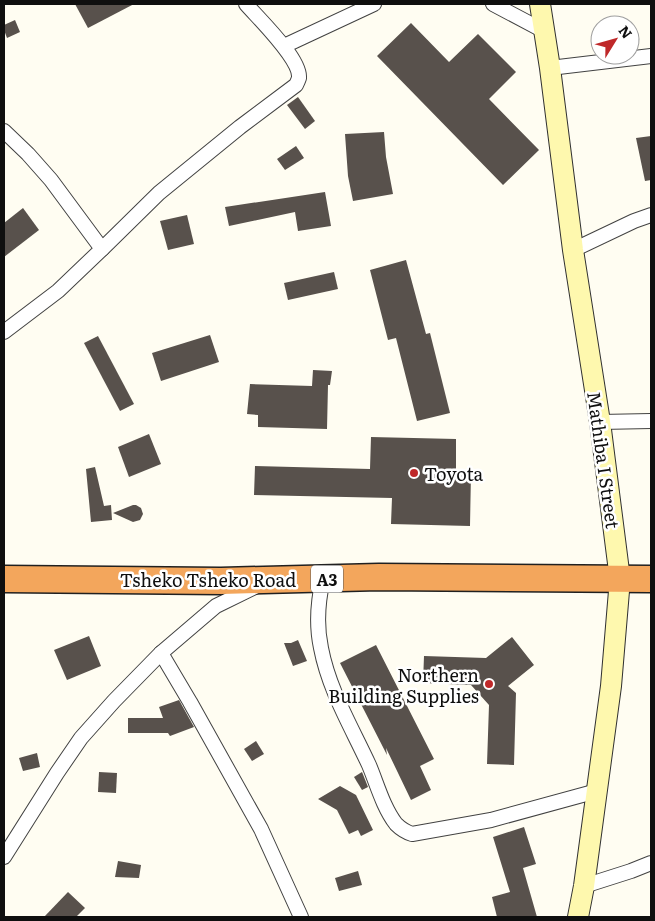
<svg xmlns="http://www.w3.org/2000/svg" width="655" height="921" font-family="Literata,serif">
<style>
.building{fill:#58514c}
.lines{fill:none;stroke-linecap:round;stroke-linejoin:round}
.street-casing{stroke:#424242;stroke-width:16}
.secondary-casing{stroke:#313131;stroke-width:22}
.highway-casing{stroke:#202020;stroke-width:29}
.street{stroke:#fff;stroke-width:14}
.secondary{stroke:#fef8ae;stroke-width:20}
.highway{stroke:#f3a65c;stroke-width:26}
.poi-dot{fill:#bf2829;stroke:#fff;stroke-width:2}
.labels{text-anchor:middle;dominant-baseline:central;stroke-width:5;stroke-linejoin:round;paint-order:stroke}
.shield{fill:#fff;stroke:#575757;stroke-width:1}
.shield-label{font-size:16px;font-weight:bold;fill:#0f0f0f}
.street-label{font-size:18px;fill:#0f0f0f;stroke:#fff}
.poi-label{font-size:18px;fill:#0f0f0f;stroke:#fff;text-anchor:start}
</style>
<rect width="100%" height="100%" fill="#fffdf2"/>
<g class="building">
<path d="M 75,4 L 134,4 L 88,28 Z"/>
<path d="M 15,20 L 20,32 L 7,38 L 4,30 L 4,25 Z"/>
<path d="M 411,23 L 449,62 L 478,34 L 516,72 L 489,99 L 539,150 L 503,185 L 377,56 Z"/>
<path d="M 298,97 L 315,121 L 305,129 L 287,105 Z"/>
<path d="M 384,132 L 386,157 L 393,194 L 353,201 L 348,176 L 345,134 Z"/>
<path d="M 651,136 L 651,180 L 645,181 L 636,138 Z"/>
<path d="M 296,146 L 304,158 L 285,170 L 277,159 Z"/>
<path d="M 325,192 L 331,226 L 298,231 L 295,212 L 229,226 L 225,207 Z"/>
<path d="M 23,208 L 39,230 L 4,257 L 4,223 Z"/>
<path d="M 187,215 L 194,244 L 168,250 L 160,221 Z"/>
<path d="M 406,260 L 426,334 L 430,333 L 450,413 L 417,421 L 396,338 L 388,340 L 370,270 Z"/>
<path d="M 334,272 L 338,289 L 288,300 L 284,283 Z"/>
<path d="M 210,335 L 219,362 L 161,381 L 152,353 Z"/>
<path d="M 98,336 L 134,404 L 120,411 L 84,343 Z"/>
<path d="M 313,370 L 332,371 L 330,385 L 328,385 L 327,429 L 258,427 L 258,415 L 247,414 L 250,384 L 312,386 Z"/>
<path d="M 149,434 L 161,464 L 129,477 L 118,447 Z"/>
<path d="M 371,437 L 456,439 L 456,472 L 471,472 L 470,526 L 391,524 L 392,498 L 254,495 L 255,466 L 370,469 Z"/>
<path d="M 95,467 L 104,506 L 111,505 L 112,520 L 91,522 L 86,469 Z"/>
<path d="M 133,505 L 136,505 L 141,508 L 143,514 L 140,520 L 133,522 L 113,513 Z"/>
<path d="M 89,636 L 101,666 L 67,680 L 54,650 Z"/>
<path d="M 512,637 L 534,665 L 508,686 L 516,693 L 514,765 L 487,764 L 489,705 L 471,685 L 423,683 L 424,656 L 486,658 Z"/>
<path d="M 298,640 L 307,661 L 293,666 L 284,643 L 291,643 Z"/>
<path d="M 376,645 L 434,759 L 420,766 L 431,790 L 411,800 L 386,748 L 387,755 L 340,663 Z"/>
<path d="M 179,700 L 194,727 L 170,736 L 168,733 L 128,733 L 128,718 L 163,718 L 159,707 Z"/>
<path d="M 256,741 L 264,754 L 252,761 L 244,749 Z"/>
<path d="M 37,753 L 40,767 L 23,771 L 19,758 Z"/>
<path d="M 99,772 L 117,773 L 116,793 L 98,792 Z"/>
<path d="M 362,772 L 368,787 L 362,790 L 354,777 Z"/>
<path d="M 340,786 L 356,795 L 373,830 L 361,836 L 358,830 L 349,834 L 337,810 L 318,799 Z"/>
<path d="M 524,827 L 536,864 L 523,868 L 537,917 L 497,917 L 492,897 L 510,892 L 493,837 Z"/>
<path d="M 118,861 L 141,865 L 139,878 L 115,877 Z"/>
<path d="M 358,871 L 362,885 L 339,891 L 335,878 Z"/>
<path d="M 68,892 L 85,908 L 76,917 L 44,917 Z"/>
</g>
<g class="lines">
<defs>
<g id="street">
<path d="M 493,4 L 544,31"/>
<path d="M 284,46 L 374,4"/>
<path d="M 550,68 L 651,56"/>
<path d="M 4,131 L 28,154 L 51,180 L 102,249 L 58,291 L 4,332"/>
<path d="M 102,249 L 159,193 L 240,127 L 296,85 C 297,83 298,81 299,78 C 301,59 258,18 246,4"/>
<path d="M 573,250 L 634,221 L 651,215"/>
<path d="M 600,422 L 651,421"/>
<path d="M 323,579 C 318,601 316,625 321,648 C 329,690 351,726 369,765 C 377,784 383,807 396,824 C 401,829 406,832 412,834 L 491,820 L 597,791"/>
<path d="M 161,653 L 190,702 L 261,829 L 301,917"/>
<path d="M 4,857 L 57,773 L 81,738 L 114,701 L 161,653 L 216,606 L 259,585"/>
<path d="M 584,886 L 631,871 L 651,863"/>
</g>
<path id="secondary" d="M 540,4 L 550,68 L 573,250 L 600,422 L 620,579 L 611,686 L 584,886 L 578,917"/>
<path id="highway" d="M 4,579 L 221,581 L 379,577 L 651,579"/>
</defs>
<use href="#street" class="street-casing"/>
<use href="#secondary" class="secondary-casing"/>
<use href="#highway" class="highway-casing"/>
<use href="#street" class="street"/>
<use href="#secondary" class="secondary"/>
<use href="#highway" class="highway"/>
</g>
<g class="poi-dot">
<circle cx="414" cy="473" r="5"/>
<circle cx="489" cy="684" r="5"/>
</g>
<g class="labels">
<rect class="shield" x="311" y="565.5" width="32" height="27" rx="4"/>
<g class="shield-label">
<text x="327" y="579">A3</text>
</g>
<g class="street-label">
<text transform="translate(604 460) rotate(82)">Mathiba I Street</text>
<text x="208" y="579">Tsheko Tsheko Road</text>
</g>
<g class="poi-label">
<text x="424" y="473">Toyota</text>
<text x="479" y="674" text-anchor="end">Northern<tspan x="479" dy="21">Building Supplies</tspan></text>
</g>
</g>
<rect width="655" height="921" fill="none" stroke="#0f0f0f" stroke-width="10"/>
<g transform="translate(615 40) rotate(53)"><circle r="24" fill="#ffffff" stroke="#9f9f9f"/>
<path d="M0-4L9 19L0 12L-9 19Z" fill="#bf2829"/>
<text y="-8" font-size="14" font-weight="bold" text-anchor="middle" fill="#0f0f0f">N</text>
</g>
</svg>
